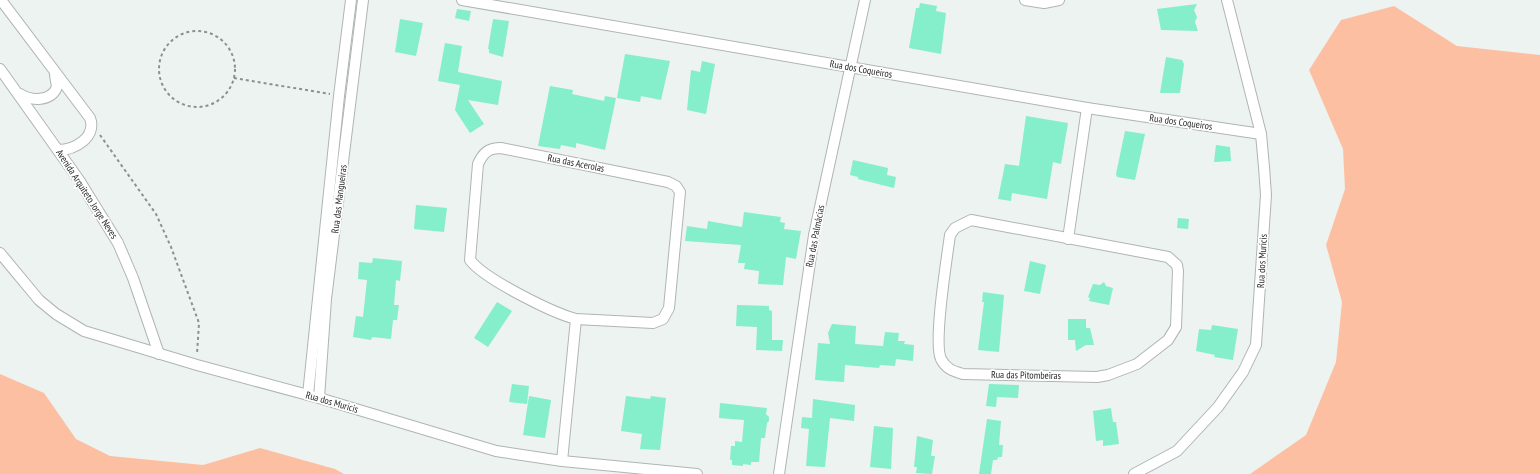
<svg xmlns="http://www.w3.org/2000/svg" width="1540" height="474" font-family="'PT Sans Narrow',sans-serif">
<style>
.green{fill:#fdbfa2}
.building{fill:#85eecb}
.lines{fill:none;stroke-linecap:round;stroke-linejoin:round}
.minor-casing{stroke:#afb5b3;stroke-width:12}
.path{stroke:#8c908e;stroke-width:2;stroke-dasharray:3 3;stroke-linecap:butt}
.minor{stroke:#fff;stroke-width:10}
.labels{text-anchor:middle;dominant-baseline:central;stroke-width:3.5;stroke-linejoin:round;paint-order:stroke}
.street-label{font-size:10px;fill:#262827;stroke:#fff}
</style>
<rect width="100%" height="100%" fill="#edf3f0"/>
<g class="green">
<path d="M 1394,6 L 1457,46 L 1540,55 L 1540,474 L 1250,474 L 1306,435 L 1336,362 L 1342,302 L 1326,245 L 1345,189 L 1343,149 L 1309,70 L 1341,20 Z"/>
<path d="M 0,374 L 44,393 L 76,439 L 110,456 L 203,465 L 260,448 L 335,469 L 344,474 L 0,474 Z"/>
</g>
<g class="building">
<path d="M 920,3 L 937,6 L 936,11 L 946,13 L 941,54 L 909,48 L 916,8 L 919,8 Z"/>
<path d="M 1197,4 L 1194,10 L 1197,17 L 1195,22 L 1198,31 L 1161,30 L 1157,9 Z"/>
<path d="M 457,9 L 471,11 L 469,21 L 455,18 Z"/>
<path d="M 400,19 L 423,23 L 416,56 L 395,52 Z"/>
<path d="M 493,19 L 509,21 L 503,57 L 489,53 L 489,49 L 488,49 Z"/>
<path d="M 445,43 L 462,46 L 458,72 L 502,81 L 498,105 L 468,100 L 484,124 L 470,133 L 455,110 L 460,85 L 438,81 Z"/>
<path d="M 625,54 L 670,61 L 661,100 L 641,96 L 640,102 L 617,98 Z"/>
<path d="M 1166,57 L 1182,60 L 1184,64 L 1180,93 L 1160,93 Z"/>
<path d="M 702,61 L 715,64 L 706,114 L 687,110 L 691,70 L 700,72 Z"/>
<path d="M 550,86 L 573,90 L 572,94 L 604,101 L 605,96 L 616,98 L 605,150 L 576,143 L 576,148 L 561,145 L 560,149 L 538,146 Z"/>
<path d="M 1026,116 L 1068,123 L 1061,164 L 1053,162 L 1047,199 L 1012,193 L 1011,201 L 998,199 L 1005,164 L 1019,166 Z"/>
<path d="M 1125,131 L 1145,134 L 1135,180 L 1117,177 L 1116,174 Z"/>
<path d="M 1216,145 L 1230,147 L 1231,161 L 1214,162 Z"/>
<path d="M 853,160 L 888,168 L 887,175 L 896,177 L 894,188 L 858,179 L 858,177 L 850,175 Z"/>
<path d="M 416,205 L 447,208 L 444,232 L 414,229 Z"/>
<path d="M 744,212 L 781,217 L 780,222 L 785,223 L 784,229 L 801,231 L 796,259 L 786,257 L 783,285 L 758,284 L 759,271 L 744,269 L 745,263 L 738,263 L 741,245 L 685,241 L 687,226 L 707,229 L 708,221 L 742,227 Z"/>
<path d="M 1178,218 L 1189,219 L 1188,229 L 1177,228 Z"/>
<path d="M 373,258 L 402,261 L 400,281 L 396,280 L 394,305 L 399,305 L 397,320 L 393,320 L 391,339 L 372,337 L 371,340 L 353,337 L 356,316 L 363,317 L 367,280 L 358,279 L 359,262 L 372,263 Z"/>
<path d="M 1030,261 L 1046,265 L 1040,294 L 1024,291 Z"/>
<path d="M 1104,282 L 1106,286 L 1113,288 L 1109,305 L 1089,301 L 1090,298 L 1088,297 L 1093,284 L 1100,285 Z"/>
<path d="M 983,292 L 1004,295 L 999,352 L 978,350 L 984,302 L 982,302 Z"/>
<path d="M 497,302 L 512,311 L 488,347 L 474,338 Z"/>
<path d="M 737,305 L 769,306 L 769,310 L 772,311 L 772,340 L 783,340 L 782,351 L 756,350 L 757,327 L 736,326 Z"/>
<path d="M 1068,319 L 1086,319 L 1086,328 L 1090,328 L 1094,345 L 1086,345 L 1076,351 L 1075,340 L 1068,340 Z"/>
<path d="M 832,324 L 856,326 L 855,344 L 883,346 L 885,332 L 899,333 L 898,341 L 905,341 L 904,344 L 914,345 L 913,361 L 896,359 L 895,366 L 880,365 L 879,368 L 845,365 L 844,382 L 815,380 L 818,343 L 830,344 L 828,333 Z"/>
<path d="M 1212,325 L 1238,329 L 1233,360 L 1214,357 L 1215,355 L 1196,351 L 1199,329 L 1211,330 Z"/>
<path d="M 512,384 L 529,386 L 527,404 L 509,402 Z"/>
<path d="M 989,384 L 1019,385 L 1018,398 L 997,397 L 996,407 L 986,406 Z"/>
<path d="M 529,396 L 551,400 L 545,438 L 523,435 Z"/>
<path d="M 626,396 L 650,399 L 651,396 L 666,398 L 660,450 L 640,449 L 642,434 L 621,431 Z"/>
<path d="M 813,399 L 855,405 L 854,421 L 830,418 L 825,467 L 806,466 L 809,429 L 801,428 L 802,417 L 812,418 Z"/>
<path d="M 720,403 L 767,408 L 766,414 L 769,417 L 769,421 L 767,423 L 765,438 L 761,438 L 759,462 L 751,462 L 751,465 L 743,464 L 743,466 L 732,465 L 732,460 L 730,460 L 731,446 L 735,446 L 735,441 L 742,442 L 744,420 L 719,418 Z"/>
<path d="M 1111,408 L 1113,422 L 1116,422 L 1119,444 L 1103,446 L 1103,440 L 1096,441 L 1093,411 Z"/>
<path d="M 987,419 L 1001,421 L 999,445 L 1003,445 L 1002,457 L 998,457 L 997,460 L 993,460 L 991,474 L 979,474 Z"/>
<path d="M 874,426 L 893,428 L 891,469 L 870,467 Z"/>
<path d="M 917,436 L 933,440 L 931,456 L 935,456 L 932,474 L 916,473 L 917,467 L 914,467 Z"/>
</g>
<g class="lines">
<defs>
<g id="minor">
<path d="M 1,0 L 90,118 C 97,137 75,150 58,150"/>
<path d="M 462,0 L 1087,108 L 1261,134"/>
<path d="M 1025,0 L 1044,3 L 1059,0"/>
<path d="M 0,69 L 79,180 L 118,243 L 133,278 L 159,354"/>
<path d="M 20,94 C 31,101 51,102 57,87 L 55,75"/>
<path d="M 971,220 L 1168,257 L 1177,265 L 1178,271 L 1176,327 L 1168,340 L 1137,364 L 1108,375 L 1097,377 L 963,374 C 953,371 946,369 941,359 C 933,342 947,258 950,235 L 955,228 Z"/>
<path d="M 1068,239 L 1087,108"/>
<path d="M 0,253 L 39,300 L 56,314 L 84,331 L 197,365 L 319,398 L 496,451 L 562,461 L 697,474"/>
<path d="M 308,395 L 339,96 L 351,0"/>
<path d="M 319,398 L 326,299 L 363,0"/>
<path d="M 562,461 L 576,319 L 653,323 L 663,319 L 669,308 L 680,192 L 676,186 L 668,182 L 501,148 C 488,148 483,153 478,164 L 470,260 C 484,279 553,313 576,319"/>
<path d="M 779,474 L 814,235 L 865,0"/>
<path d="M 1134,474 L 1177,451 L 1218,407 L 1243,372 L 1256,345 L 1266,195 L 1264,167 L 1261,134 L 1227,0"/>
</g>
</defs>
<use href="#minor" class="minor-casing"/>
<g class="path">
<circle cx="197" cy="69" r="38"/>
<path d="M 234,78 L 330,94"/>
<path d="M 100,135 L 156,214 L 171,247 L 199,323 L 197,354"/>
</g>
<use href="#minor" class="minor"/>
</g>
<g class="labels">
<g class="street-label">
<text transform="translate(861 69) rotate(10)">Rua dos Coqueiros</text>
<text transform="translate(1181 122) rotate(8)">Rua dos Coqueiros</text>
<text transform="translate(576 163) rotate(11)">Rua das Acerolas</text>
<text transform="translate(87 194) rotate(57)">Avenida Arquiteto Jorge Neves</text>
<text transform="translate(339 199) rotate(-83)">Rua das Mangueiras</text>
<text transform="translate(815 236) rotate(-79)">Rua das Palmácias</text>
<text transform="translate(1262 261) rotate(-87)">Rua dos Muricis</text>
<text transform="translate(1026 375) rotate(1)">Rua das Pitombeiras</text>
<text transform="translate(332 402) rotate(16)">Rua dos Muricis</text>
</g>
</g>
</svg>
